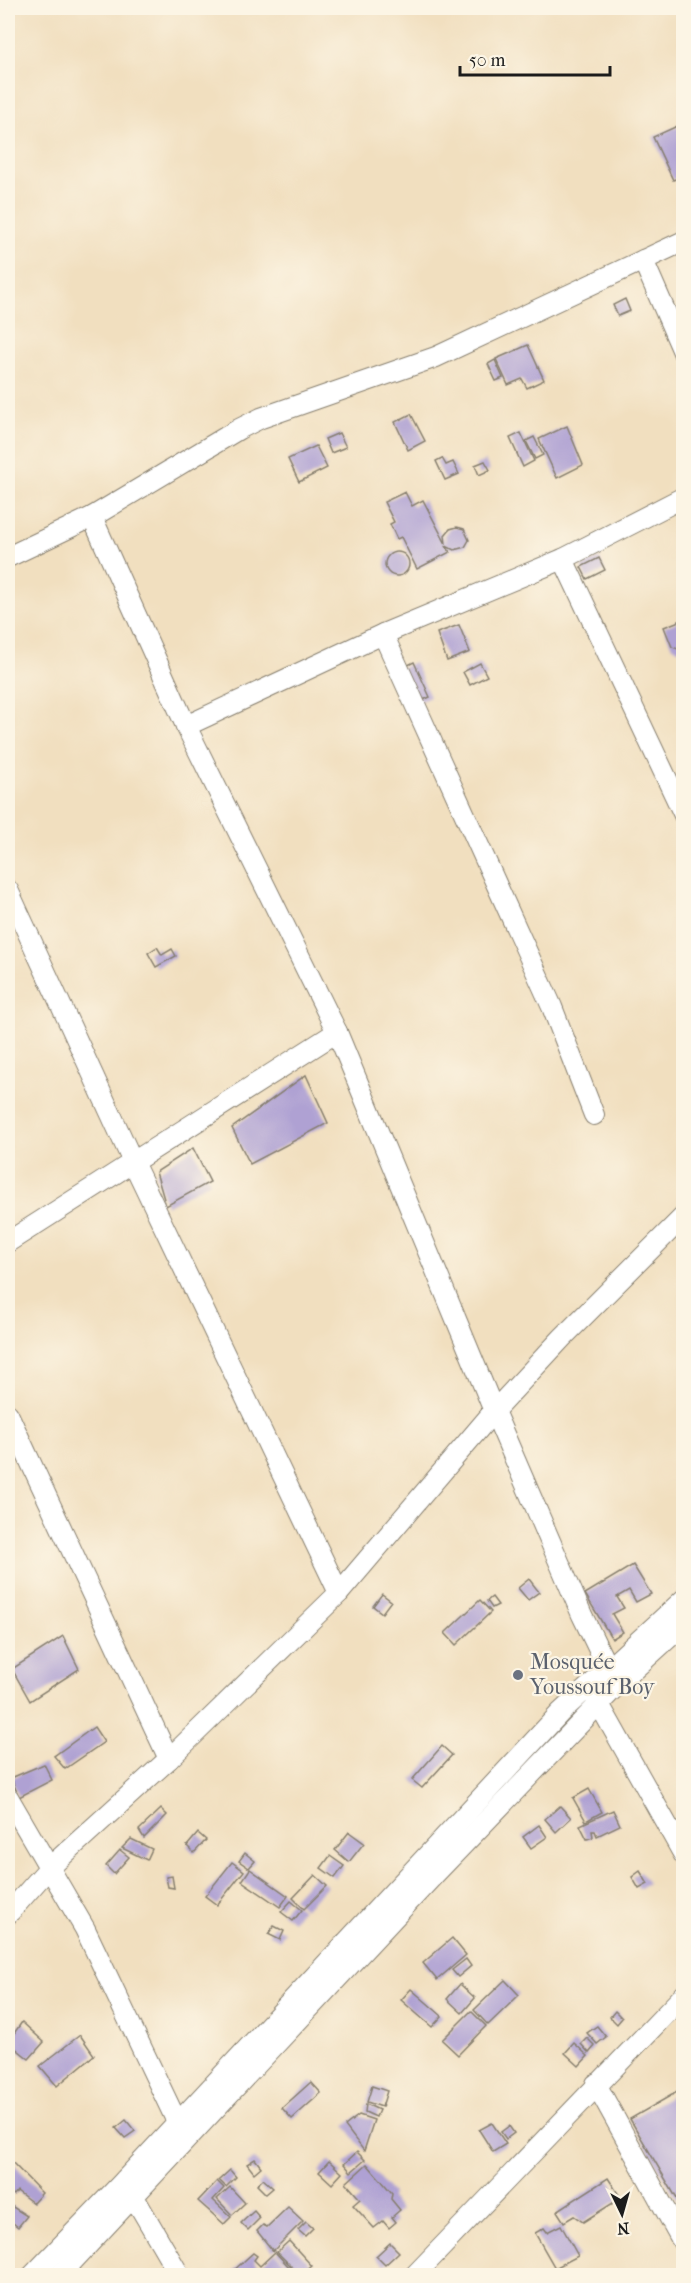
<svg xmlns="http://www.w3.org/2000/svg" width="691" height="2283" font-family="'IM FELL French Canon',serif">
<style>
.building{fill:#afa1d3}
.lines{fill:none;stroke-linecap:round;stroke-linejoin:round}
.street-casing{stroke:#867e6e;stroke-width:22}
.street{stroke:#fff;stroke-width:20}
.worship-dot{fill:#6b7280;stroke:#fcf5e5;stroke-width:2}
.labels{text-anchor:middle;dominant-baseline:central;stroke-width:4.5;stroke-linejoin:round;paint-order:stroke}
.worship-label{font-size:22px;fill:#5b616d;stroke:#fcf5e5;text-anchor:start}
</style>
<rect width="100%" height="100%" fill="#fcf5e5"/>
<filter id="ink" filterUnits="userSpaceOnUse"><feTurbulence type="fractalNoise" baseFrequency=".0167" numOctaves="2"/><feDisplacementMap in="SourceGraphic" scale="12" xChannelSelector="R" yChannelSelector="G"/><feConvolveMatrix kernelMatrix="1 2 1 2 8 2 1 2 1" color-interpolation-filters="sRGB"/></filter>
<filter id="wash" filterUnits="userSpaceOnUse"><feTurbulence type="fractalNoise" baseFrequency=".008" numOctaves="4" result="noise"/><feDisplacementMap in="SourceGraphic" scale="24" xChannelSelector="R" yChannelSelector="G"/><feGaussianBlur stdDeviation="1.35" result="paint"/><feColorMatrix in="noise" values="0 0 0 0 0 0 0 0 0 0 0 0 0 0 0 0 0 1.4 0 .05"/><feComposite in="paint" operator="in"/></filter>
<g filter="url(#wash)">
<rect width="100%" height="100%" fill="#f1dfbf"/>
<g id="blocks">
<g class="building">
<path d="M 684,123 L 684,180 L 679,182 L 678,178 L 673,180 L 653,137 Z"/>
<path d="M 625,299 L 630,311 L 618,316 L 613,305 Z"/>
<path d="M 528,345 L 544,380 L 527,388 L 522,379 L 508,385 L 496,359 Z"/>
<path d="M 495,360 L 503,378 L 496,381 L 488,364 Z"/>
<path d="M 411,414 L 425,441 L 408,450 L 395,422 Z"/>
<path d="M 567,426 L 583,465 L 557,478 L 539,439 Z"/>
<path d="M 339,433 L 346,447 L 331,453 L 325,439 Z"/>
<path d="M 521,433 L 534,461 L 523,467 L 510,438 Z"/>
<path d="M 534,437 L 543,455 L 535,459 L 526,441 Z"/>
<path d="M 316,446 L 327,468 L 299,482 L 288,459 Z"/>
<path d="M 442,458 L 446,465 L 453,462 L 459,474 L 445,480 L 436,461 Z"/>
<path d="M 485,461 L 490,470 L 479,475 L 475,465 Z"/>
<path d="M 405,492 L 412,506 L 423,500 L 446,544 L 445,535 L 450,529 L 457,527 L 464,529 L 469,540 L 465,547 L 454,550 L 446,546 L 450,552 L 417,569 L 401,537 L 397,539 L 390,524 L 394,522 L 384,502 Z"/>
<circle cx="397" cy="564" r="12"/>
<path d="M 599,558 L 605,570 L 587,579 L 581,567 Z"/>
<path d="M 684,619 L 684,651 L 672,647 L 664,627 Z"/>
<path d="M 459,625 L 470,652 L 447,661 L 437,633 Z"/>
<path d="M 414,662 L 430,697 L 416,703 L 400,669 Z"/>
<path d="M 480,663 L 487,676 L 470,685 L 463,672 Z"/>
<path d="M 157,947 L 162,955 L 172,949 L 176,956 L 156,967 L 148,953 Z"/>
<path d="M 306,1075 L 328,1123 L 250,1164 L 232,1128 Z"/>
<path d="M 193,1148 L 210,1182 L 166,1206 L 156,1172 Z"/>
<path d="M 633,1565 L 651,1594 L 636,1602 L 629,1590 L 617,1597 L 624,1608 L 612,1614 L 623,1632 L 612,1639 L 585,1594 Z"/>
<path d="M 529,1579 L 539,1592 L 528,1600 L 518,1588 Z"/>
<path d="M 382,1594 L 391,1601 L 382,1613 L 373,1606 Z"/>
<path d="M 492,1597 L 498,1605 L 492,1608 L 487,1601 Z"/>
<path d="M 480,1600 L 491,1612 L 456,1645 L 445,1633 Z"/>
<path d="M 63,1636 L 79,1669 L 30,1701 L 12,1669 Z"/>
<path d="M 94,1727 L 104,1742 L 65,1769 L 54,1756 Z"/>
<path d="M 442,1746 L 452,1755 L 422,1788 L 412,1780 Z"/>
<path d="M 44,1764 L 52,1780 L 19,1797 L 11,1778 Z"/>
<path d="M 589,1789 L 602,1812 L 586,1821 L 573,1798 Z"/>
<path d="M 560,1806 L 571,1818 L 556,1832 L 545,1819 Z"/>
<path d="M 161,1809 L 167,1815 L 144,1838 L 139,1830 Z"/>
<path d="M 613,1810 L 620,1825 L 597,1836 L 595,1831 L 592,1831 L 593,1837 L 587,1839 L 580,1825 Z"/>
<path d="M 539,1825 L 547,1837 L 531,1848 L 523,1837 Z"/>
<path d="M 349,1832 L 364,1843 L 349,1862 L 335,1850 Z"/>
<path d="M 198,1833 L 206,1840 L 194,1853 L 187,1846 Z"/>
<path d="M 131,1839 L 152,1849 L 147,1860 L 122,1848 Z"/>
<path d="M 120,1850 L 129,1857 L 114,1874 L 106,1866 Z"/>
<path d="M 245,1853 L 255,1861 L 249,1868 L 239,1861 Z"/>
<path d="M 330,1856 L 344,1866 L 335,1878 L 321,1868 Z"/>
<path d="M 232,1862 L 244,1871 L 217,1905 L 205,1896 Z"/>
<path d="M 250,1869 L 288,1896 L 280,1907 L 242,1881 Z"/>
<path d="M 640,1871 L 648,1884 L 639,1889 L 632,1877 Z"/>
<path d="M 315,1875 L 327,1886 L 304,1909 L 293,1898 Z"/>
<path d="M 172,1876 L 174,1888 L 168,1887 L 166,1877 Z"/>
<path d="M 291,1901 L 302,1910 L 293,1921 L 281,1912 Z"/>
<path d="M 274,1926 L 284,1931 L 280,1940 L 268,1934 Z"/>
<path d="M 452,1938 L 466,1955 L 437,1980 L 423,1963 Z"/>
<path d="M 466,1959 L 471,1966 L 458,1977 L 452,1970 Z"/>
<path d="M 505,1980 L 519,1995 L 488,2025 L 474,2010 Z"/>
<path d="M 460,1984 L 475,1998 L 462,2013 L 447,1999 Z"/>
<path d="M 411,1989 L 442,2016 L 432,2027 L 401,2000 Z"/>
<path d="M 471,2011 L 486,2026 L 458,2055 L 442,2040 Z"/>
<path d="M 615,2011 L 622,2018 L 617,2024 L 610,2017 Z"/>
<path d="M 22,2022 L 44,2042 L 29,2059 L 8,2042 Z"/>
<path d="M 597,2026 L 606,2037 L 597,2044 L 587,2033 Z"/>
<path d="M 80,2035 L 94,2055 L 57,2086 L 40,2066 Z"/>
<path d="M 587,2038 L 595,2046 L 589,2053 L 581,2044 Z"/>
<path d="M 574,2043 L 588,2056 L 579,2066 L 565,2053 Z"/>
<path d="M 311,2082 L 321,2093 L 292,2119 L 282,2108 Z"/>
<path d="M 372,2086 L 387,2091 L 382,2107 L 367,2102 Z"/>
<path d="M 677,2092 L 684,2102 L 684,2211 L 630,2119 Z"/>
<path d="M 366,2104 L 379,2110 L 376,2117 L 365,2112 Z"/>
<path d="M 359,2115 L 374,2120 L 364,2151 L 345,2126 Z"/>
<path d="M 126,2120 L 135,2131 L 125,2138 L 116,2128 Z"/>
<path d="M 492,2123 L 506,2144 L 493,2152 L 479,2130 Z"/>
<path d="M 509,2126 L 514,2133 L 506,2139 L 501,2132 Z"/>
<path d="M 357,2152 L 365,2160 L 351,2172 L 344,2164 Z"/>
<path d="M 8,2158 L 42,2193 L 33,2203 L 17,2191 L 14,2195 L 8,2190 Z"/>
<path d="M 255,2159 L 261,2167 L 254,2173 L 247,2164 Z"/>
<path d="M 329,2161 L 342,2173 L 332,2184 L 319,2172 Z"/>
<path d="M 367,2164 L 392,2193 L 391,2199 L 400,2210 L 392,2217 L 396,2222 L 389,2228 L 383,2221 L 374,2228 L 353,2205 L 360,2199 L 346,2183 Z"/>
<path d="M 230,2170 L 236,2177 L 226,2187 L 219,2180 Z"/>
<path d="M 608,2178 L 621,2198 L 583,2222 L 574,2216 L 564,2222 L 557,2211 Z"/>
<path d="M 263,2179 L 273,2188 L 266,2194 L 257,2185 Z"/>
<path d="M 217,2181 L 224,2188 L 213,2200 L 231,2217 L 224,2224 L 198,2201 Z"/>
<path d="M 230,2187 L 245,2203 L 232,2215 L 217,2199 Z"/>
<path d="M 8,2204 L 27,2216 L 18,2227 L 8,2219 Z"/>
<path d="M 288,2207 L 303,2221 L 273,2251 L 257,2231 L 263,2225 L 267,2227 Z"/>
<path d="M 254,2211 L 260,2218 L 248,2230 L 241,2223 Z"/>
<path d="M 306,2222 L 313,2228 L 305,2236 L 298,2230 Z"/>
<path d="M 561,2225 L 578,2256 L 555,2268 L 535,2233 L 544,2228 L 547,2232 Z"/>
<path d="M 289,2241 L 312,2266 L 301,2276 L 277,2252 Z"/>
<path d="M 390,2243 L 399,2252 L 385,2265 L 376,2256 Z"/>
<path d="M 275,2252 L 290,2268 L 282,2276 L 236,2276 L 232,2272 L 253,2253 L 257,2256 L 254,2260 L 260,2266 Z"/>
</g>
</g>
</g>
<g filter="url(#ink)">
<use href="#blocks" fill-opacity="0" stroke="#867e6e" stroke-width="1.5"/>
<g class="lines">
<defs>
<g id="street">
<path d="M 643,260 L 684,354"/>
<path d="M 92,517 L 186,726 L 337,1032 L 494,1411 L 582,1615 L 608,1669"/>
<path d="M 8,557 L 92,517 L 239,429 L 261,418 L 436,357 L 684,241"/>
<path d="M 563,559 L 684,815"/>
<path d="M 383,634 L 552,1007 L 594,1115"/>
<path d="M 186,726 L 383,634 L 563,559 L 684,497"/>
<path d="M 8,890 L 132,1160 L 339,1593"/>
<path d="M 8,1242 L 337,1032"/>
<path d="M 8,1414 L 169,1759"/>
<path d="M 594,1695 L 684,1855"/>
<path d="M 8,1797 L 85,1929 L 177,2122"/>
<path d="M 8,1914 L 48,1869 L 169,1759 L 339,1593 L 494,1411 L 562,1338 L 684,1216"/>
<path d="M 596,2084 L 684,2244"/>
<path d="M 134,2197 L 180,2276"/>
<path d="M 32,2276 L 119,2186 L 561,1712 L 684,1599"/>
<path d="M 59,2276 L 435,1874 L 620,1682 L 684,1624"/>
<path d="M 414,2276 L 684,1995"/>
</g>
</defs>
<use href="#street" class="street-casing"/>
<use href="#street" class="street"/>
</g>
</g>
<circle class="worship-dot" cx="518" cy="1675" r="6"/>
<g class="labels">
<g class="worship-label">
<text x="530" y="1662">Mosquée<tspan x="530" dy="25">Youssouf Boy</tspan></text>
</g>
</g>
<rect width="691" height="2283" fill="none" stroke="#fcf5e5" stroke-width="30"/>
<g transform="translate(622 2214) rotate(175)" stroke="#fcf5e5" stroke-width="4.5" paint-order="stroke">
<path d="M0-4.5L10 22L0 15L-10 22Z" fill="#1c1c1c"/>
<text y="-9" font-size="16" font-weight="bold" text-anchor="middle" fill="#1c1c1c">N</text>
</g>
<path d="M460 66v9h150v-9" fill="none" stroke="#1c1c1c" stroke-width="3"/>
<text x="469" y="66" font-size="18" fill="#1c1c1c" stroke="#fcf5e5" stroke-width="4.5" paint-order="stroke">50 m</text>
</svg>
